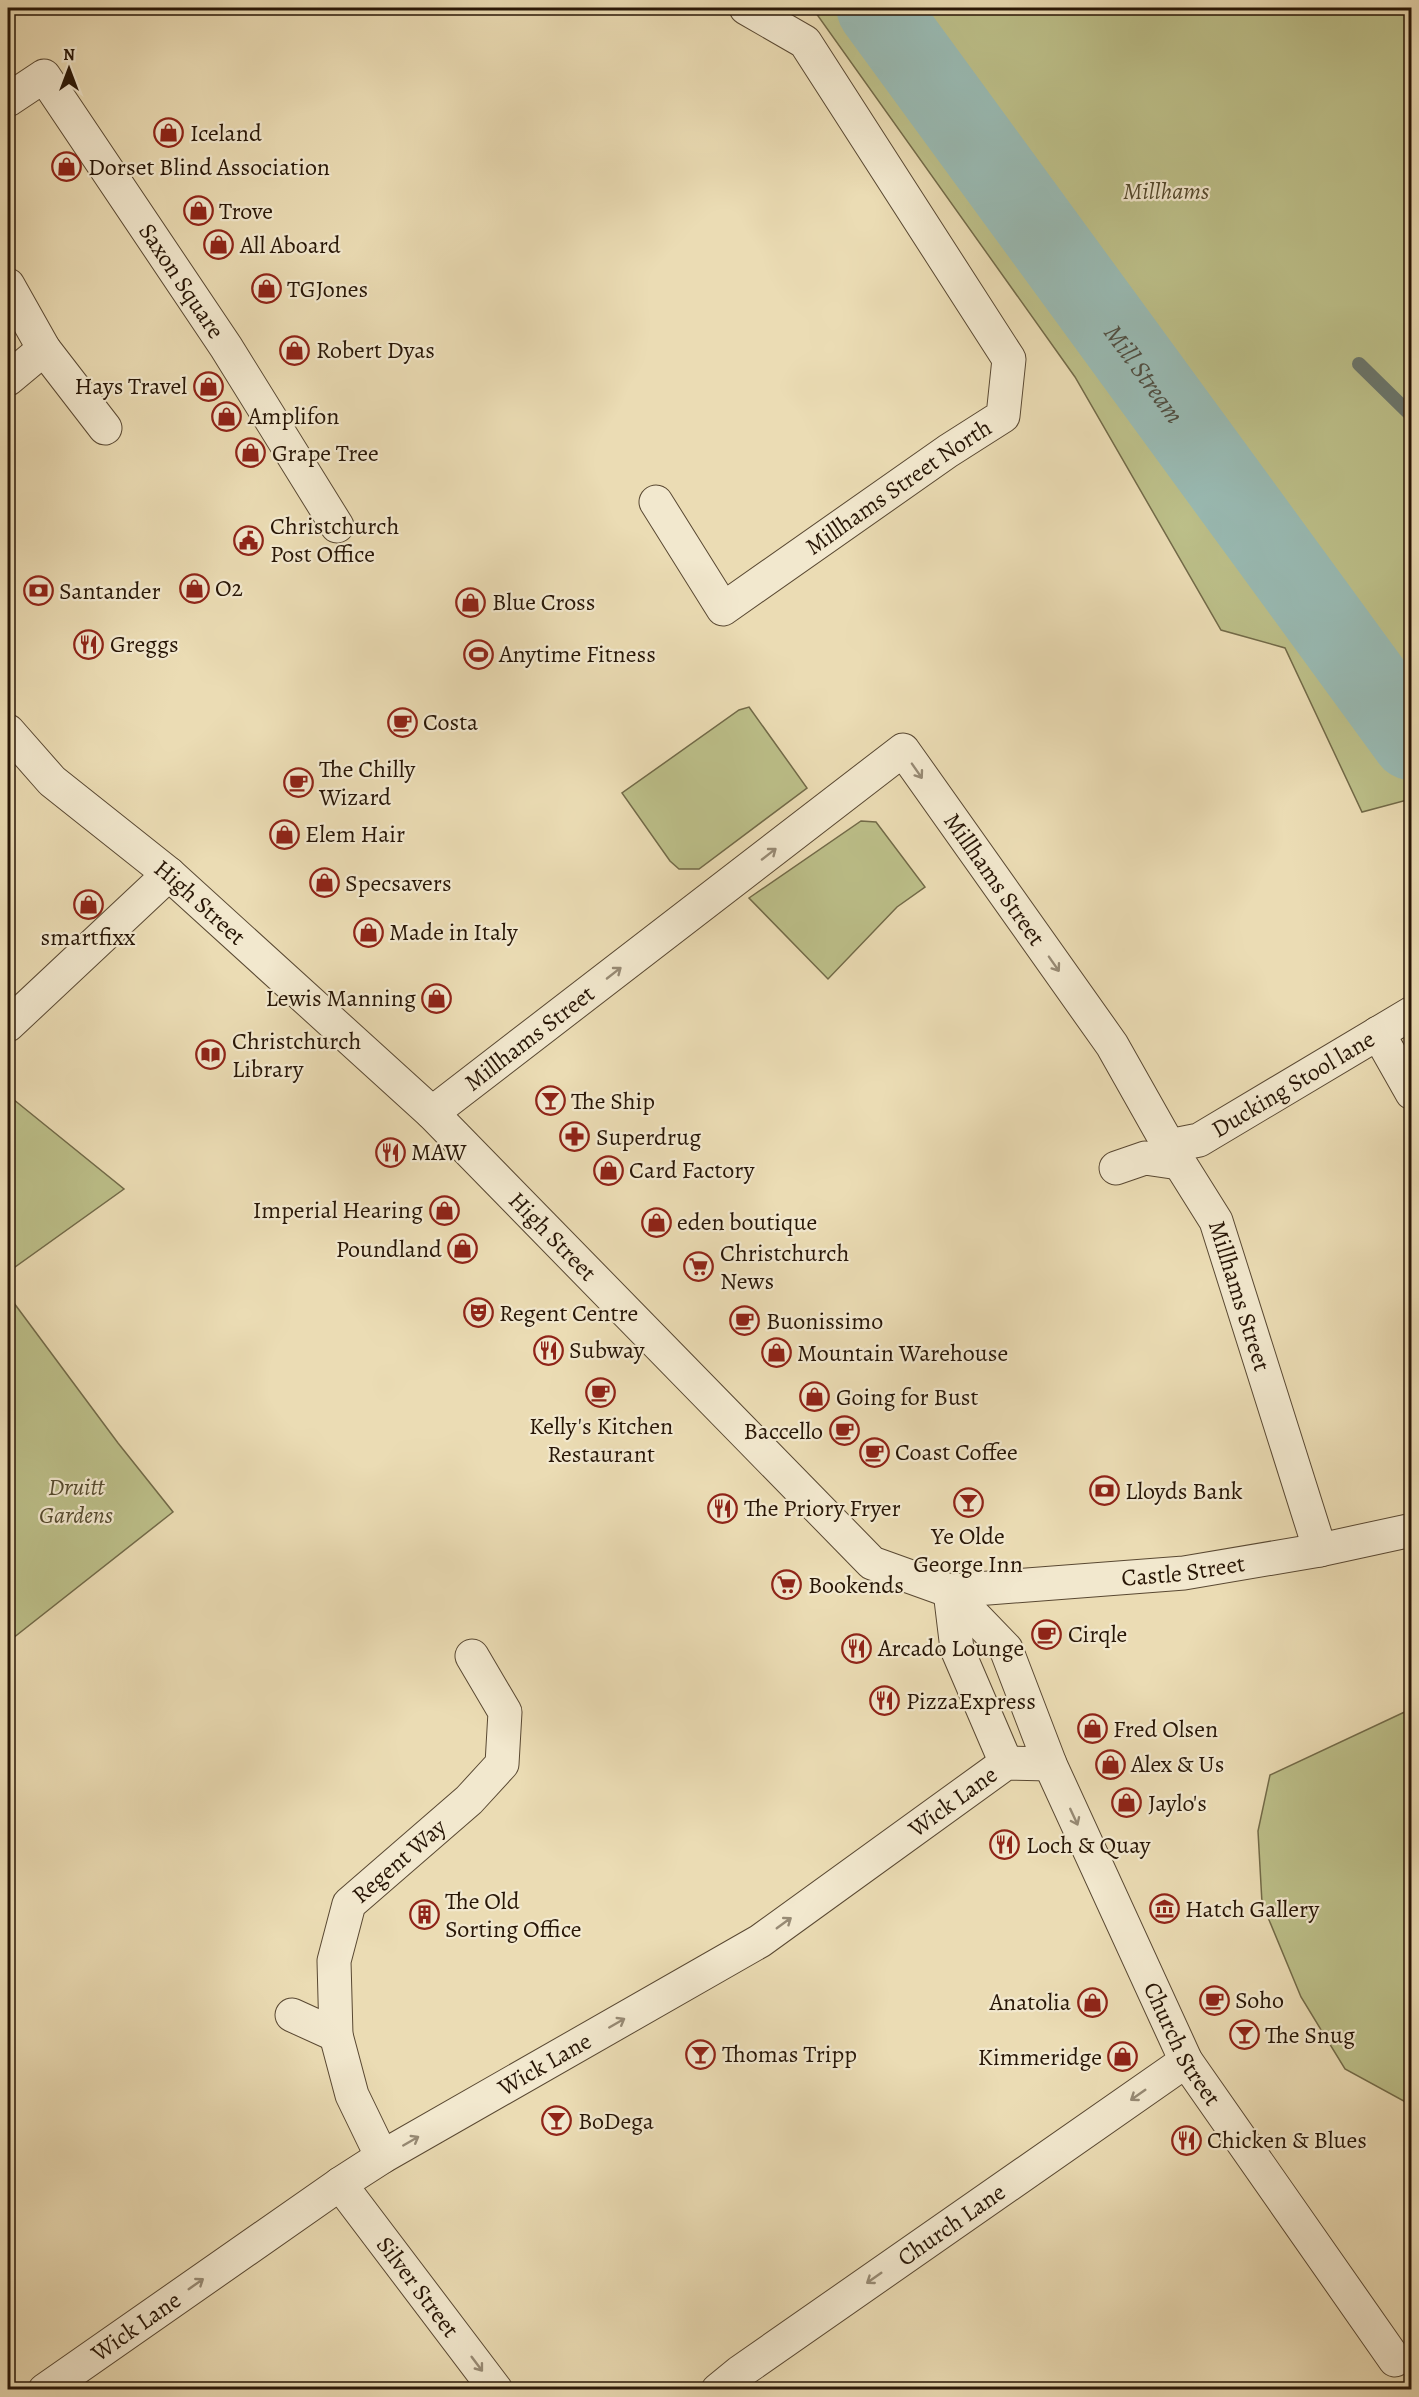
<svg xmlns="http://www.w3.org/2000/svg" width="1419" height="2397" font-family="Alegreya,serif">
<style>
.green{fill:#bcbf89;stroke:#726a48;stroke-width:1.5}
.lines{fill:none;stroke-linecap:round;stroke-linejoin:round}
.stream{stroke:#6c786e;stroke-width:14}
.river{stroke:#99bab3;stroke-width:81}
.minor-casing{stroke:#594832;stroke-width:35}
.minor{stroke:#f2e8ce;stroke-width:33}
.oneway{stroke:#978a74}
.labels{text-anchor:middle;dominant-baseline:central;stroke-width:4.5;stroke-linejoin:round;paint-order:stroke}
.poi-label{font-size:24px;fill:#281606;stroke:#f2e8ce;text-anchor:start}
.park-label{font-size:24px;font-style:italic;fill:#54492d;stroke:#f2e8ce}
.street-label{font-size:24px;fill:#281606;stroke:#f2e8ce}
.water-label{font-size:26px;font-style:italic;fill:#504f43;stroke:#f2e8ce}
</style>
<rect width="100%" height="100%" fill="#ebdcb4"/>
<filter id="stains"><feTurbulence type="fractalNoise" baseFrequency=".00333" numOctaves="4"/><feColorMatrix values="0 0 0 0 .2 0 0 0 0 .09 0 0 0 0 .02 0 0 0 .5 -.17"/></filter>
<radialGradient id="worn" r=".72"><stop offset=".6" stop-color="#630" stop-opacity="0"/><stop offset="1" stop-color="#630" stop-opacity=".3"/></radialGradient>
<g class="green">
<path d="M 808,8 L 1411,8 L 1411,799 L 1362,812 L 1285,648 L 1221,630 L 1075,377 L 816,13 Z"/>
<path d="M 749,707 L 807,788 L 699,869 L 679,869 L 670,861 L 622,793 L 739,710 Z"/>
<path d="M 861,821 L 876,822 L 925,887 L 897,907 L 828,979 L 749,898 Z"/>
<path d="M 8,1095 L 124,1189 L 8,1272 Z"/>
<path d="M 8,1295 L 118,1443 L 173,1512 L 8,1642 Z"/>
<path d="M 1411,1709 L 1411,2105 L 1345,2069 L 1301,1997 L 1262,1903 L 1258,1831 L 1270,1775 Z"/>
</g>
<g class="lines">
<path class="stream" d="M 1359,364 L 1412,416"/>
<path class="river" id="s1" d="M 877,8 L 1412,740"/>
<defs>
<g id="minor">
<path id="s2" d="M 8,100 L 44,76 L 226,347 L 337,526"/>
<path d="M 8,285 L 44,349 L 105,428"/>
<path d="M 8,379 L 44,349"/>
<path id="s3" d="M 656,502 L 723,609 L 948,451 L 1003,416 L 1009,359 L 805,42 L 746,8"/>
<path id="s4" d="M 8,731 L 52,781 L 169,874 L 432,1113 L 872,1563 L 950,1591 L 1006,1649 L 1050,1764 L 1186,2061 L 1395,2360"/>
<path d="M 8,1025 L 169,874"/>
<path d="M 1378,1033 L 1412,1093"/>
<path id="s5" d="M 432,1113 L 903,750 L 1112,1045 L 1169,1146 L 1216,1221 L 1320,1550"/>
<path id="s6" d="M 1169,1146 L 1199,1140 L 1412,1013"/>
<path d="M 1116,1168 L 1145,1158 L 1179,1163"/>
<path id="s7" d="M 950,1591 L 1184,1573 L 1320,1550 L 1412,1530"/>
<path d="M 950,1591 L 957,1649 L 1006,1763"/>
<path d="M 292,2015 L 336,2035"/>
<path id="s8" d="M 382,2157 L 352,2095 L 336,2035 L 334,1961 L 349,1904 L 469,1800 L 502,1764 L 505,1712 L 472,1656"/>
<path id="s9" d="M 340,2184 L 496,2390"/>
<path id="s10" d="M 45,2390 L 340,2184 L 382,2157 L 760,1941 L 1006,1763 L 1050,1764"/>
<path id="s11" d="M 718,2390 L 740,2372 L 1186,2061"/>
</g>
</defs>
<use href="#minor" class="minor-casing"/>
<use href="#minor" class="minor"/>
</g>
<defs><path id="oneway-shaft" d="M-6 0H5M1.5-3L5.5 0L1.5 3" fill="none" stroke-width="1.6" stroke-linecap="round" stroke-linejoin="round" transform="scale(1.5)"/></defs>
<g class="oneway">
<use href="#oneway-shaft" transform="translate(917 771) rotate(55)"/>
<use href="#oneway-shaft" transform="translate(769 854) rotate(-38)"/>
<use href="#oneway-shaft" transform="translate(1054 964) rotate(55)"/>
<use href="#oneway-shaft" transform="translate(614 973) rotate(-38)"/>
<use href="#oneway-shaft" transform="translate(1074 1817) rotate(65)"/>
<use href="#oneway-shaft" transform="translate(784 1923) rotate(-36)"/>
<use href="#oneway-shaft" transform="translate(617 2023) rotate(-30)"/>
<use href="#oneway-shaft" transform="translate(1138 2095) rotate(145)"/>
<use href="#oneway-shaft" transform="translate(411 2141) rotate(-30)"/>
<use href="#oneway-shaft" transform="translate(874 2278) rotate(145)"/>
<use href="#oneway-shaft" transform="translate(196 2284) rotate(-35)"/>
<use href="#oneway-shaft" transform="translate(477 2364) rotate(53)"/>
</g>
<defs>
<symbol id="shop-ring" viewBox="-11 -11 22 22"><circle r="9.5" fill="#f2e8ce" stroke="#8f2418" stroke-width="1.5"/><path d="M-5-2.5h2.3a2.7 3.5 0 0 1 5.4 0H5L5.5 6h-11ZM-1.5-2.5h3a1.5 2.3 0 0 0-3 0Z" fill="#8f2418"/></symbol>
<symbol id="civic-ring" viewBox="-11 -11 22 22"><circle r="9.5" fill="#f2e8ce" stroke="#8f2418" stroke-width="1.5"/><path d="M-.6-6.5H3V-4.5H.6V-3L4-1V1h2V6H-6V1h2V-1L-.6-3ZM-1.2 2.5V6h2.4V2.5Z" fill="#8f2418"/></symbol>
<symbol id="bank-ring" viewBox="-11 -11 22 22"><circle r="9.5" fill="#f2e8ce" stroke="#8f2418" stroke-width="1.5"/><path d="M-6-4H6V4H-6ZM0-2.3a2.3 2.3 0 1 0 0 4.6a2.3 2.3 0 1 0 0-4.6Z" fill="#8f2418"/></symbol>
<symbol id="restaurant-ring" viewBox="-11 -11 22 22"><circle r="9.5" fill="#f2e8ce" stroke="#8f2418" stroke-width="1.5"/><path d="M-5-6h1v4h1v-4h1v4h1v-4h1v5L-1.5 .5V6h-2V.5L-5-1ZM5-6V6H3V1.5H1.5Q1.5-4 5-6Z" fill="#8f2418"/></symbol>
<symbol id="stadium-ring" viewBox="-11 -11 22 22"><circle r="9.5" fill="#f2e8ce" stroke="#8f2418" stroke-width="1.5"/><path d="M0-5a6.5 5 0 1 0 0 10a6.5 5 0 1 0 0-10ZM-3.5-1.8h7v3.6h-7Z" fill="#8f2418"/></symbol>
<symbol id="cafe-ring" viewBox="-11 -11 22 22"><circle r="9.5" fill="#f2e8ce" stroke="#8f2418" stroke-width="1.5"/><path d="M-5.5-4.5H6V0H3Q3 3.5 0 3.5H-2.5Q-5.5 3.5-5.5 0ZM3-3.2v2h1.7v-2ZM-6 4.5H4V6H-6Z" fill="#8f2418"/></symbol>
<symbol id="library-ring" viewBox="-11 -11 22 22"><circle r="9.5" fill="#f2e8ce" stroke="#8f2418" stroke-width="1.5"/><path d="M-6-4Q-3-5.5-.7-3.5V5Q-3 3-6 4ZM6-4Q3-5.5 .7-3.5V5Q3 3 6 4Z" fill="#8f2418"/></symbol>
<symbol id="bar-ring" viewBox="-11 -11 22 22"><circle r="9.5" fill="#f2e8ce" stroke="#8f2418" stroke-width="1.5"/><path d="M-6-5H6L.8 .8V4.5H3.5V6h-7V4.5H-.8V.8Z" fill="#8f2418"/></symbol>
<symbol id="pharmacy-ring" viewBox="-11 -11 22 22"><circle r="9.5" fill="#f2e8ce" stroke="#8f2418" stroke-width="1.5"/><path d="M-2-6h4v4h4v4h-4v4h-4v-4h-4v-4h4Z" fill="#8f2418"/></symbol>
<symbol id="supermarket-ring" viewBox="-11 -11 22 22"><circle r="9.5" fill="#f2e8ce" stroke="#8f2418" stroke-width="1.5"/><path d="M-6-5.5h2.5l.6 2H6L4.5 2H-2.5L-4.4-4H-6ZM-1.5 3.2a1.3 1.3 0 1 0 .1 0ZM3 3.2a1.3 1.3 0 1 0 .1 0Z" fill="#8f2418"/></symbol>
<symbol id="theatre-ring" viewBox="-11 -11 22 22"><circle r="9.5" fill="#f2e8ce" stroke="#8f2418" stroke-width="1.5"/><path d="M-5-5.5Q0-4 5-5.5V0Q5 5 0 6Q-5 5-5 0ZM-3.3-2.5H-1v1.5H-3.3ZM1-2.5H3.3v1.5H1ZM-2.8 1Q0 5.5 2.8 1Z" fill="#8f2418"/></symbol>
<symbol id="museum-ring" viewBox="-11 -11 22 22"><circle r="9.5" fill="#f2e8ce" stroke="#8f2418" stroke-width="1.5"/><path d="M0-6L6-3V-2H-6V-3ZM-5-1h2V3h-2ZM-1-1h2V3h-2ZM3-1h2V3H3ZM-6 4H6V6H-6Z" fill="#8f2418"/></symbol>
<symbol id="building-ring" viewBox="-11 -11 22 22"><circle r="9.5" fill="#f2e8ce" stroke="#8f2418" stroke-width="1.5"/><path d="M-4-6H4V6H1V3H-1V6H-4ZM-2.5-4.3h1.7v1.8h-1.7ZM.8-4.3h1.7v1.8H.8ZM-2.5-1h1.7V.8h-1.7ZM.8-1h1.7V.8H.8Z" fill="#8f2418"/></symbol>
</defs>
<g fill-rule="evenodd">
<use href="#shop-ring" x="152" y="116" width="33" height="33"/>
<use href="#shop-ring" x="50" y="150" width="33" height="33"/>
<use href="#shop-ring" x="182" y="194" width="33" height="33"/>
<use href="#shop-ring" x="202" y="228" width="33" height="33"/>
<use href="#shop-ring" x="250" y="272" width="33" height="33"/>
<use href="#shop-ring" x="278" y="334" width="33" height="33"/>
<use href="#shop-ring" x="192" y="370" width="33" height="33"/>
<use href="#shop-ring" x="210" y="400" width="33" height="33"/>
<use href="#shop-ring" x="234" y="436" width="33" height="33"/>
<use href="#civic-ring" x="232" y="524" width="33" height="33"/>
<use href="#shop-ring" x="178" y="572" width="33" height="33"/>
<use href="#bank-ring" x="22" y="574" width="33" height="33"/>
<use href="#shop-ring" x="454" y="586" width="33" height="33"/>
<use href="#restaurant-ring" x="72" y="628" width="33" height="33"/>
<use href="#stadium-ring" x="462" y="638" width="33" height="33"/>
<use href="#cafe-ring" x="386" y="706" width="33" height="33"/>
<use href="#cafe-ring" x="282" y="766" width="33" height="33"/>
<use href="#shop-ring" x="268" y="818" width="33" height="33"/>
<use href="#shop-ring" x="308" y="866" width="33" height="33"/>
<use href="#shop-ring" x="72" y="888" width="33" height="33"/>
<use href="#shop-ring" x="352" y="916" width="33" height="33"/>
<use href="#shop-ring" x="420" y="982" width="33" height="33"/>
<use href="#library-ring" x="194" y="1038" width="33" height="33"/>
<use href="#bar-ring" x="534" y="1084" width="33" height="33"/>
<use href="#pharmacy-ring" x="558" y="1120" width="33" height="33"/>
<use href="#restaurant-ring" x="374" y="1136" width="33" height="33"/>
<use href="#shop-ring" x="592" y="1154" width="33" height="33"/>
<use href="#shop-ring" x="428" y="1194" width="33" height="33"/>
<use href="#shop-ring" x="640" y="1206" width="33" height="33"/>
<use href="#shop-ring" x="446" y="1232" width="33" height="33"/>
<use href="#supermarket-ring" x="682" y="1250" width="33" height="33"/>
<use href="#theatre-ring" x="462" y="1296" width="33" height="33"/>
<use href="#cafe-ring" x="728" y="1304" width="33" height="33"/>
<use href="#restaurant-ring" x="532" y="1334" width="33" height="33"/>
<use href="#shop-ring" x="760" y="1336" width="33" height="33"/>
<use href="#cafe-ring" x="584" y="1376" width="33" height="33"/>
<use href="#shop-ring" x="798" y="1380" width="33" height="33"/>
<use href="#cafe-ring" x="828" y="1414" width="33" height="33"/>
<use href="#cafe-ring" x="858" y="1436" width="33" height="33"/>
<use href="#bank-ring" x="1088" y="1474" width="33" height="33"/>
<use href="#bar-ring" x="952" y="1486" width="33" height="33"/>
<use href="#restaurant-ring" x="706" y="1492" width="33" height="33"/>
<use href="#supermarket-ring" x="770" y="1568" width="33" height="33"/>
<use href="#cafe-ring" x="1030" y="1618" width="33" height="33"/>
<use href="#restaurant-ring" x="840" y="1632" width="33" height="33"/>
<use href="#restaurant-ring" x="868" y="1684" width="33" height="33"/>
<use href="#shop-ring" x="1076" y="1712" width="33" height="33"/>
<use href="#shop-ring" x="1094" y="1748" width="33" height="33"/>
<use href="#shop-ring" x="1110" y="1786" width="33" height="33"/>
<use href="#restaurant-ring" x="988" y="1828" width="33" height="33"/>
<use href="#museum-ring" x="1148" y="1892" width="33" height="33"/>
<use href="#building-ring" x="408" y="1898" width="33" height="33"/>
<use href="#cafe-ring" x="1198" y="1984" width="33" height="33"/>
<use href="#shop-ring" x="1076" y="1986" width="33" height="33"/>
<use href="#bar-ring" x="1228" y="2018" width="33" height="33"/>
<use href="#bar-ring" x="684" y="2038" width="33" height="33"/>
<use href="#shop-ring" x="1106" y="2040" width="33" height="33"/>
<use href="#bar-ring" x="540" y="2104" width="33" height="33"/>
<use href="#restaurant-ring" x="1170" y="2124" width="33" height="33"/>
</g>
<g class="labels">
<g class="poi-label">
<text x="190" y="133">Iceland</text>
<text x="88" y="167">Dorset Blind Association</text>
<text x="219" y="211">Trove</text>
<text x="240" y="245">All Aboard</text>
<text x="287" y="289">TGJones</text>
<text x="316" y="350">Robert Dyas</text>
<text x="187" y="386" text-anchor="end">Hays Travel</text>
<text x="248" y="416">Amplifon</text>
<text x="272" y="453">Grape Tree</text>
<text x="270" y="526">Christchurch<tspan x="270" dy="28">Post Office</tspan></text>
<text x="215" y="588">O2</text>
<text x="59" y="591">Santander</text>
<text x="492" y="602">Blue Cross</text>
<text x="110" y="644">Greggs</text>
<text x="499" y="654">Anytime Fitness</text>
<text x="423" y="722">Costa</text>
<text x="319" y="769">The Chilly<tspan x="319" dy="28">Wizard</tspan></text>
<text x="305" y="834">Elem Hair</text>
<text x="345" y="883">Specsavers</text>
<text x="389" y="932">Made in Italy</text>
<text x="88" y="937" text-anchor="middle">smartfixx</text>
<text x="416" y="998" text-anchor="end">Lewis Manning</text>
<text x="232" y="1041">Christchurch<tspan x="232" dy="28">Library</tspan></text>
<text x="571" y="1101">The Ship</text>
<text x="596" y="1137">Superdrug</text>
<text x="411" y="1152">MAW</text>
<text x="629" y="1170">Card Factory</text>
<text x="423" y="1210" text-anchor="end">Imperial Hearing</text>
<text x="677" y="1222">eden boutique</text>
<text x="442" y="1249" text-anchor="end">Poundland</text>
<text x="720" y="1253">Christchurch<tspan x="720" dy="28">News</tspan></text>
<text x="499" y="1313">Regent Centre</text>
<text x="766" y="1321">Buonissimo</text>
<text x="569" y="1350">Subway</text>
<text x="797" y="1353">Mountain Warehouse</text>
<text x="836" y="1397">Going for Bust</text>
<text x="601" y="1426" text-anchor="middle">Kelly's Kitchen<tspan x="601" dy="28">Restaurant</tspan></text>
<text x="823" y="1431" text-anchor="end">Baccello</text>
<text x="895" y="1452">Coast Coffee</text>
<text x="1125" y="1491">Lloyds Bank</text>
<text x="744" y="1508">The Priory Fryer</text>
<text x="968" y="1536" text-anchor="middle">Ye Olde<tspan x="968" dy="28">George Inn</tspan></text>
<text x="808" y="1585">Bookends</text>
<text x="1068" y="1634">Cirqle</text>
<text x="878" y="1648">Arcado Lounge</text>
<text x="906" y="1701">PizzaExpress</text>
<text x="1113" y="1729">Fred Olsen</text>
<text x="1131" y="1764">Alex &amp; Us</text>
<text x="1148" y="1803">Jaylo's</text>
<text x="1026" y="1845">Loch &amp; Quay</text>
<text x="445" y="1901">The Old<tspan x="445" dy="28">Sorting Office</tspan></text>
<text x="1185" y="1909">Hatch Gallery</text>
<text x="1235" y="2000">Soho</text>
<text x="1071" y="2002" text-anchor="end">Anatolia</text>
<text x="1265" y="2035">The Snug</text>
<text x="722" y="2054">Thomas Tripp</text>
<text x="1102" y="2057" text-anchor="end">Kimmeridge</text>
<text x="578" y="2121">BoDega</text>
<text x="1207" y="2140">Chicken &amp; Blues</text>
</g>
<g class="park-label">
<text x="1166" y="191">Millhams</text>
<text x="76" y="1487">Druitt<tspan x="76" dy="28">Gardens</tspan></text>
</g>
<g class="street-label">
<text stroke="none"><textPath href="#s2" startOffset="290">Saxon Square</textPath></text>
<text stroke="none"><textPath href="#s3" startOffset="340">Millhams Street North</textPath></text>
<text stroke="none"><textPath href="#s5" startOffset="753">Millhams Street</textPath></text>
<text stroke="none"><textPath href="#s4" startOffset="258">High Street</textPath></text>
<text stroke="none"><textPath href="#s5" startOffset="123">Millhams Street</textPath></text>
<text stroke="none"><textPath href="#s6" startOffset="140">Ducking Stool lane</textPath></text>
<text stroke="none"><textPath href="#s4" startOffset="744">High Street</textPath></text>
<text stroke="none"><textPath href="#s5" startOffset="1239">Millhams Street</textPath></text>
<text stroke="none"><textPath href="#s7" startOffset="234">Castle Street</textPath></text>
<text stroke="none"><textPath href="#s10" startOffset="1083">Wick Lane</textPath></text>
<text stroke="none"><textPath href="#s8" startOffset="330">Regent Way</textPath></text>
<text stroke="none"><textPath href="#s4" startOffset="1797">Church Street</textPath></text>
<text stroke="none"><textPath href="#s10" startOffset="597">Wick Lane</textPath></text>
<text stroke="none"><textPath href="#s11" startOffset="286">Church Lane</textPath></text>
<text stroke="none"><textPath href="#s9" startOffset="129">Silver Street</textPath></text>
<text stroke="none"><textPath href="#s10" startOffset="111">Wick Lane</textPath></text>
</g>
<g class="water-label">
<text stroke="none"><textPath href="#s1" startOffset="453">Mill Stream</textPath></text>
</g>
</g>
<rect width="1419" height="2397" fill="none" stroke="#ebdcb4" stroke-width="30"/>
<rect x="9" y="9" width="1401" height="2379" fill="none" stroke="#281606" stroke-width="3"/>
<rect x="15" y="15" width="1389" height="2367" fill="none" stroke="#281606" stroke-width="1.5"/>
<g transform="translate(69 69)" stroke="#f2e8ce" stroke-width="4.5" paint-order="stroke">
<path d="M0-4.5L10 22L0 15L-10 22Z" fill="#281606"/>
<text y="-9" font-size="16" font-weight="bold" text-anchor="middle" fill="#281606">N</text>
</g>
<rect width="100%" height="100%" filter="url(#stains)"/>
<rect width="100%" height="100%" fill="url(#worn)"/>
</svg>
